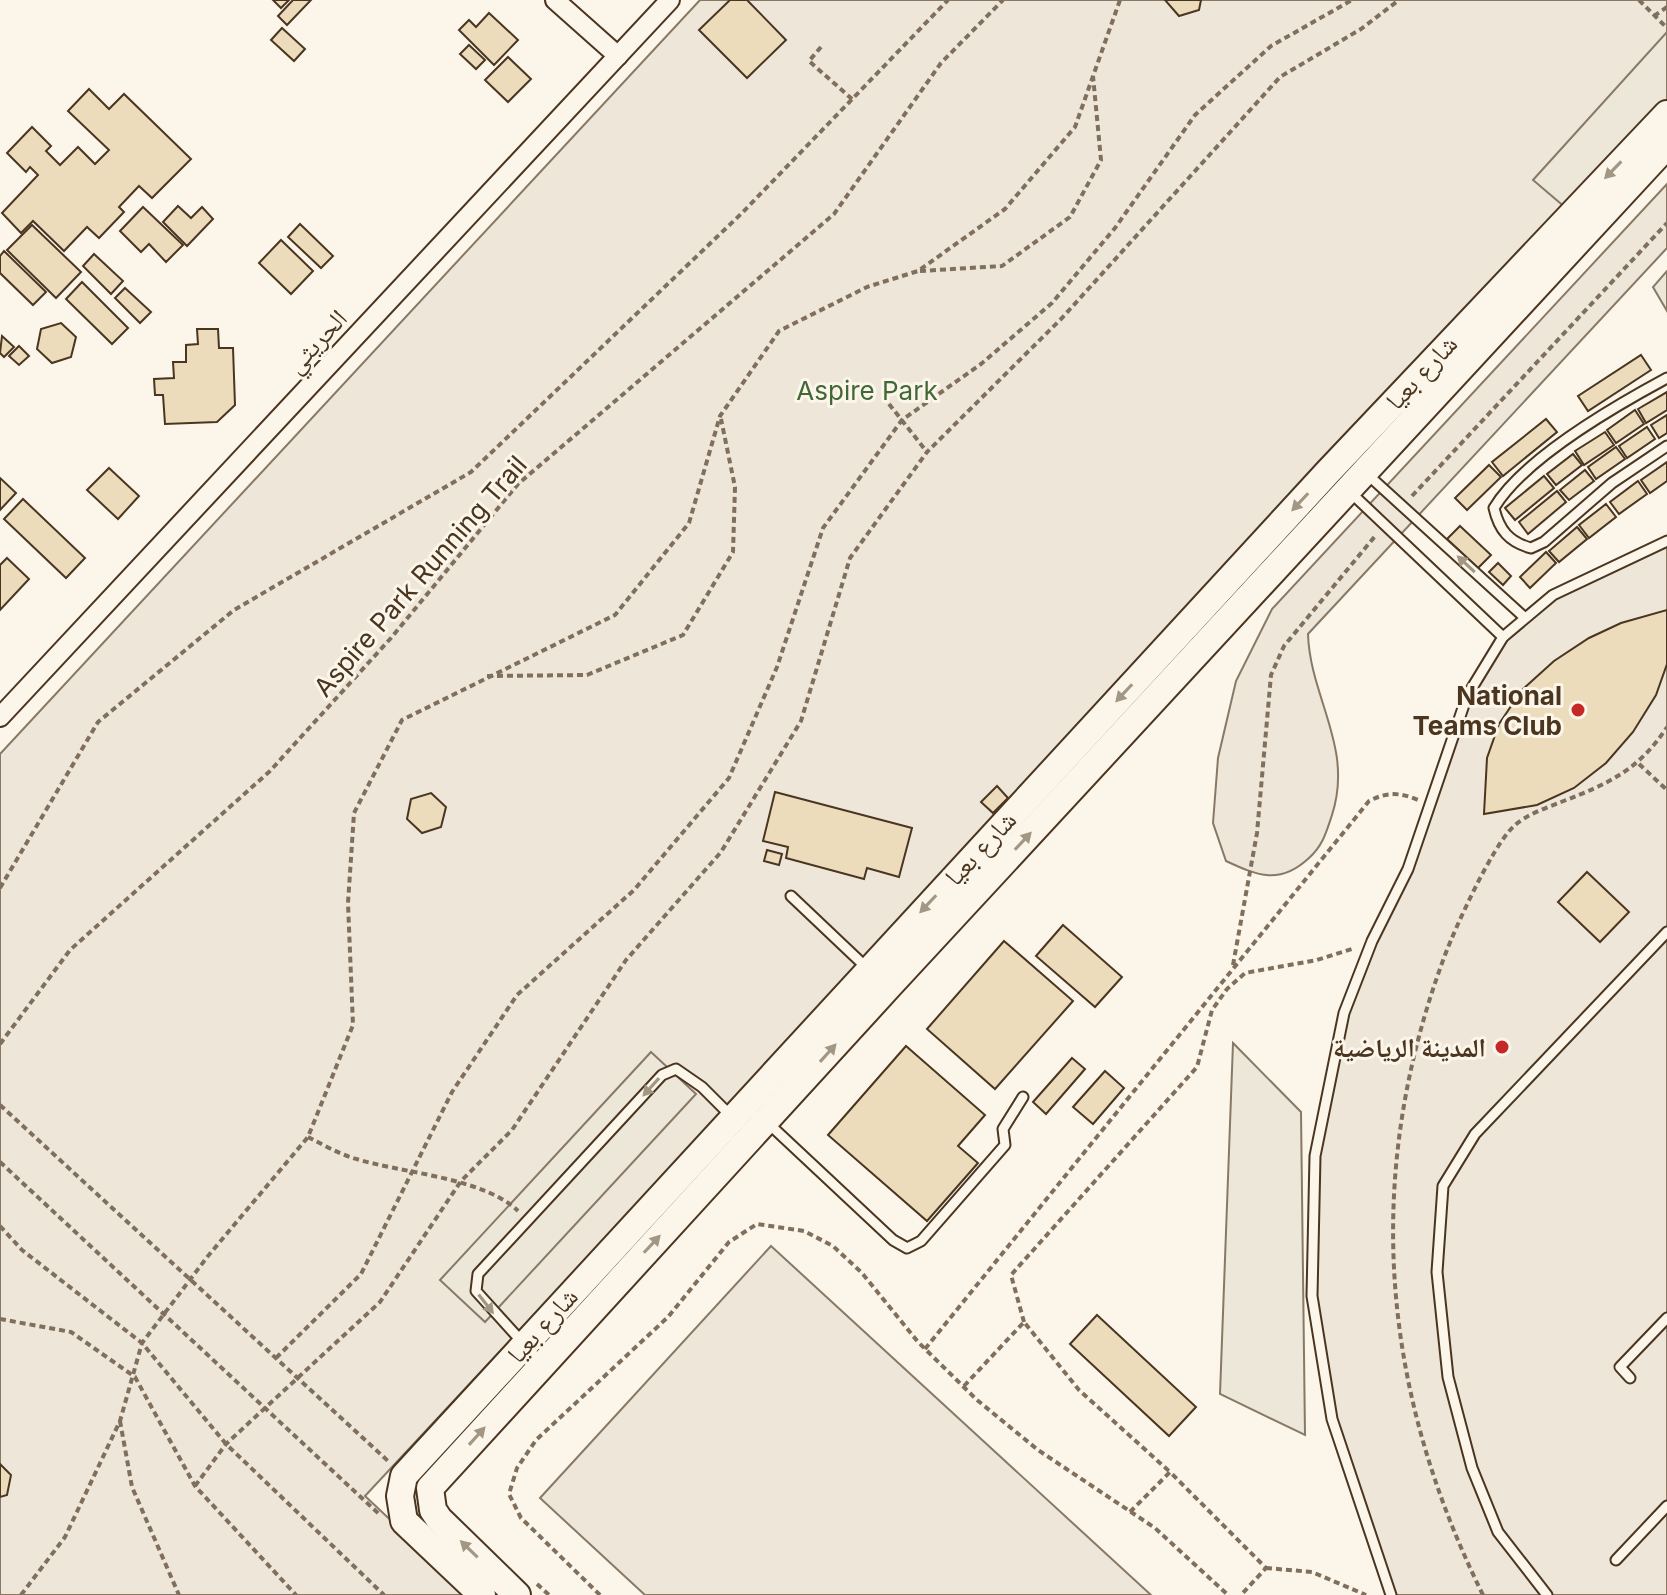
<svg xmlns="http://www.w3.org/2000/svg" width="1667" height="1595" font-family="Inter,'Noto Naskh Arabic',sans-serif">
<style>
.green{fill:#ede6d9;stroke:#887966;stroke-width:2}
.parking{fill:#ede7d9;stroke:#887966;stroke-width:2}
.building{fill:#ecdcbc;stroke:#4a3520;stroke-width:2}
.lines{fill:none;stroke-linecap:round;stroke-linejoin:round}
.lane-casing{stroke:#4a3520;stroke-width:13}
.street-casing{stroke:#4a3520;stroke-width:22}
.secondary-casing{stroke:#4a3520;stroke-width:30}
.path{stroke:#7f6f5c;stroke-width:4;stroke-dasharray:6 4;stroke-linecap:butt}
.lane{stroke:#fbf6e9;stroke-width:9}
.street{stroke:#fbf6e9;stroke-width:18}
.secondary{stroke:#fbf6e9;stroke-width:26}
.oneway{fill:#a29684}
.poi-dot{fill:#c62828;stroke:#fbf6e9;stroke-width:3}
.labels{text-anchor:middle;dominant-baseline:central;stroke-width:6;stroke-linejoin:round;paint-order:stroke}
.street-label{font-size:26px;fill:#4a3520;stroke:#fbf6e9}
.park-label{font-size:26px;fill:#436837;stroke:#fbf6e9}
.poi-label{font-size:26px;font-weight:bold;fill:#4a3520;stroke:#fbf6e9;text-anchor:end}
</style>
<rect width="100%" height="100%" fill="#fbf6e9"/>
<g class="green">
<path d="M 700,0 L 1667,0 L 1667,100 L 365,1496 L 470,1595 L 0,1595 L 0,754 Z"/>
<path d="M 1667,184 L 1667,248 L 1308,634 C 1310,698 1354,747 1332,815 C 1326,833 1323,845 1309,858 C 1280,885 1258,876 1226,861 L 1213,823 L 1218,758 L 1236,681 L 1272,609 Z"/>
<path d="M 1667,541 L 1667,1595 L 1391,1595 L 1332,1419 L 1312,1296 L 1315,1156 L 1344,1013 L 1408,869 L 1467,696 L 1503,637 L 1553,595 Z"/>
<path d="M 771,1246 L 1151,1595 L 645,1595 L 540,1498 Z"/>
</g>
<g class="parking">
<path d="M 1667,32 L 1667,100 L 1566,208 L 1533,180 Z"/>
<path d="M 1667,271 L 1667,311 L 1653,287 Z"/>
<path d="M 1233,1043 L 1301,1112 L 1305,1435 L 1220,1394 Z"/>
<path d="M 651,1052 L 696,1094 L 485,1322 L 440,1280 Z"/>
</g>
<g class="building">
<path d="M 273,0 L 289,0 L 281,8 Z"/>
<path d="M 293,0 L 311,0 L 287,25 L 278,16 Z"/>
<path d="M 730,0 L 747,0 L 786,40 L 747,78 L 699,30 Z"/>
<path d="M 1165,0 L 1201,0 L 1199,10 L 1179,16 Z"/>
<path d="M 489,13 L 518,40 L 494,65 L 459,30 L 469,20 L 476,27 Z"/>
<path d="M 282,28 L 305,49 L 294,61 L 271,40 Z"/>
<path d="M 469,45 L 485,60 L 476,69 L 460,54 Z"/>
<path d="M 508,57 L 531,79 L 508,102 L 485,80 Z"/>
<path d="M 89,89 L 109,109 L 124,94 L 191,159 L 152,198 L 139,186 L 119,207 L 124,212 L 99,238 L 87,227 L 64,251 L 33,221 L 21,233 L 2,213 L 38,175 L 30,167 L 26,172 L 7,153 L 32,127 L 51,146 L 46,151 L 60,165 L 78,147 L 95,164 L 109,150 L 68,111 Z"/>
<path d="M 178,206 L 191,218 L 202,207 L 213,219 L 187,246 L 163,222 Z"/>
<path d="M 143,207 L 183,245 L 166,262 L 149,244 L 141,252 L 120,231 Z"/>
<path d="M 300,224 L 333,256 L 321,268 L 288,237 Z"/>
<path d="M 32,225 L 81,272 L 56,298 L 7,250 Z"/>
<path d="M 281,240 L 313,271 L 291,294 L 259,263 Z"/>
<path d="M 4,251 L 46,292 L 33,305 L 0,273 L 0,256 Z"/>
<path d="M 94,254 L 123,281 L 111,294 L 83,266 Z"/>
<path d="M 82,282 L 128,328 L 112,344 L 66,299 Z"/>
<path d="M 125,288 L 151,312 L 140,323 L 115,298 Z"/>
<path d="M 61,323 L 76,337 L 71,357 L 52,363 L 37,349 L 41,329 Z"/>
<path d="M 197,329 L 218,329 L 219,348 L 233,348 L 235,405 L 217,422 L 165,424 L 163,395 L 155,395 L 154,379 L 174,378 L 173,362 L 186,362 L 186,345 L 198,344 Z"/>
<path d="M 2,336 L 14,347 L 4,357 L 0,353 Z"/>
<path d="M 19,346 L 29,356 L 19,365 L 9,356 Z"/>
<path d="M 1641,355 L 1651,370 L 1588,411 L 1578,396 Z"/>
<path d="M 1667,392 L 1667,410 L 1646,423 L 1638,409 Z"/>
<path d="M 1635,410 L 1644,424 L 1616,443 L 1607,430 Z"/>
<path d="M 1667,415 L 1667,433 L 1659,438 L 1651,425 Z"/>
<path d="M 1546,419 L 1557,432 L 1503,476 L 1492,462 Z"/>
<path d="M 1647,427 L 1655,439 L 1627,458 L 1619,446 Z"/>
<path d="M 1605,432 L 1614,445 L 1584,465 L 1575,451 Z"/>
<path d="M 1616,447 L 1625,459 L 1596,479 L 1588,467 Z"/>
<path d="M 1573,454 L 1582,465 L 1556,485 L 1547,474 Z"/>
<path d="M 1667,462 L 1667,481 L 1650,493 L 1641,480 Z"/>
<path d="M 1489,465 L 1501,477 L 1467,510 L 1455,498 Z"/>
<path d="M 109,468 L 139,496 L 118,519 L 87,490 Z"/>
<path d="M 1585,470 L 1594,481 L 1569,500 L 1560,490 Z"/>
<path d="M 1544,476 L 1554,488 L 1515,520 L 1505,508 Z"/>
<path d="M 0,478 L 16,493 L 0,510 Z"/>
<path d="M 1638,481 L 1647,494 L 1619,514 L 1610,502 Z"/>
<path d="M 1557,491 L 1566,502 L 1528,534 L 1519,522 Z"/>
<path d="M 23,499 L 85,558 L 66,578 L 4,519 Z"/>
<path d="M 1606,504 L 1616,517 L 1589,538 L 1579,525 Z"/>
<path d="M 1460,526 L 1491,555 L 1478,568 L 1447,539 Z"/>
<path d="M 1577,527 L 1587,539 L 1559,562 L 1549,551 Z"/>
<path d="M 1546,552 L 1556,563 L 1530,588 L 1520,577 Z"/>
<path d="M 7,558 L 29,579 L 0,610 L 0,565 Z"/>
<path d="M 1498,563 L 1511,576 L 1503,585 L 1489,572 Z"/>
<path d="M 1667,610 L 1667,664 L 1656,695 L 1633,732 L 1606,763 L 1574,788 L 1537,805 L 1484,814 L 1487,758 L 1499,724 L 1522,690 L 1554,661 L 1589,638 L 1621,623 Z"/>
<path d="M 997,786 L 1008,798 L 993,813 L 981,802 Z"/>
<path d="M 775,792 L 912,828 L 899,877 L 867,868 L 864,879 L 786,858 L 788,847 L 763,841 Z"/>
<path d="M 431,793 L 446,807 L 441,827 L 422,833 L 407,819 L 411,799 Z"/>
<path d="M 767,850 L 782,854 L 779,865 L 764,861 Z"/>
<path d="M 1587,872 L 1629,912 L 1600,942 L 1558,902 Z"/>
<path d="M 1063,925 L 1122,977 L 1095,1007 L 1036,956 Z"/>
<path d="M 1004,941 L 1073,1001 L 995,1089 L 927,1029 Z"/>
<path d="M 906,1046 L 985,1115 L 958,1146 L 978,1163 L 927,1221 L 828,1135 Z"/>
<path d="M 1072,1058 L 1085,1069 L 1046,1114 L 1033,1102 Z"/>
<path d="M 1105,1071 L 1124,1088 L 1093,1124 L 1073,1107 Z"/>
<path d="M 1097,1315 L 1196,1407 L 1169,1436 L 1070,1344 Z"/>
<path d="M 0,1464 L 11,1475 L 7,1495 L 0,1497 Z"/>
</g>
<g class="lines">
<defs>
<g id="lane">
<path d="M 1667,378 C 1615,406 1524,458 1494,508 C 1499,530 1509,542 1531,548 L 1544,542 L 1612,483 L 1667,446"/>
<path d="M 1367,474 L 1524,617"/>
<path d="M 1349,491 L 1503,637"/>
<path d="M 791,896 L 868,969"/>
<path d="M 768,1123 L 893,1240 L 907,1248 L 921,1241 L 1005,1145 L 1003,1129 L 1023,1097"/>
<path d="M 542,1364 L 476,1291 L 478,1274 L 662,1075 L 676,1069 L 702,1087 L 732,1117"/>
<path d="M 1630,1378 L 1620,1367 L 1667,1318"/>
<path d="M 1616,1560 L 1667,1506"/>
<path d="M 1391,1595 L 1332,1419 L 1312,1296 L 1315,1156 L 1344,1013 L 1372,941 L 1408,869 L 1467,696 L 1503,637 L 1553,595 L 1667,541"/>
<path d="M 1547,1595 L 1498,1532 L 1472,1468 L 1448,1377 L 1437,1272 L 1443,1186 L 1475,1134 L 1667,932"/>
</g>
<g id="street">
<path d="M 555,0 L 618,56"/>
<path d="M 0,717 L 670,0"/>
</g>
<g id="secondary">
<path d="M 482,1595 L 404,1521 L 400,1496 L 404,1476 L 1328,472 L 1667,114"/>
<path d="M 517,1595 L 439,1519 L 433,1510 L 430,1488 L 888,987 L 1667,145"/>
</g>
</defs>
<use href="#lane" class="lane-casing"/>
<use href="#street" class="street-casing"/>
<use href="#secondary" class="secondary-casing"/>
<g class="path">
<path d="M 1639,0 L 1667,28"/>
<path d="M 1654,16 L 1667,7"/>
<path d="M 821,47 L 809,61 L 852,99"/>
<path d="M 920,271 L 1002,266 L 1070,217 L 1101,160 L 1093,76"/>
<path d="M 889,404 L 927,452"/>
<path d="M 1412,496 L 1667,223"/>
<path d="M 487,676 L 587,675 L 683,635 L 733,552 L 735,487 L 721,419"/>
<path d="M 1639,764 L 1667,790"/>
<path d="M 0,888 L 98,722 L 234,610 L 471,472 L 742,213 L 948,0"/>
<path d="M 1233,965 L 1257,833 L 1271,675 L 1284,646 L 1376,535"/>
<path d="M 0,1044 L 70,950 L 270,771 L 391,638 L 518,484 L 834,214 L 941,63 L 1003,0"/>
<path d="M 0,1105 L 388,1461"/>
<path d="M 308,1137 C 322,1144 337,1153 353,1158 C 400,1173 483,1177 518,1211"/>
<path d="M 0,1162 L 379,1514"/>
<path d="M 0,1226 L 22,1250 L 142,1343 L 226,1444 L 384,1595"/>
<path d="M 0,1319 L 71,1332 L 135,1377 L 195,1486 L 296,1595"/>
<path d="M 1024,1322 L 1011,1275 L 1197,1067 L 1212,1010 L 1227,989 L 1245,973 L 1317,960 L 1355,948"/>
<path d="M 925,1349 L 1369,801 C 1387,792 1399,792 1418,800"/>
<path d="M 276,1358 L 361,1274 L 452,1092 L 517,995 L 634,890 L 729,778 L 777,667 L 823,528 L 902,420 L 981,364 L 1052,303 L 1115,228 L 1195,115 L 1271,46 L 1352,0"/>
<path d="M 964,1386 L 1024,1322 L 1079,1390 L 1170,1472"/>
<path d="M 120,1421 L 132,1487 L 179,1595"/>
<path d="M 195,1486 L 226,1444 L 380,1302 L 461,1181 L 512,1130 L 626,960 L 721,852 L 801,721 L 850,558 L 927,452 L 1062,318 L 1280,77 L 1361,29 L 1399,0"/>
<path d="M 1130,1512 L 1170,1472 L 1266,1568 L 1241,1595"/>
<path d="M 1266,1568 L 1312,1572 L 1366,1595"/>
<path d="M 537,1584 L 549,1595"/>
<path d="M 21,1595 L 65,1537 L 120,1421 L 142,1343 L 208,1256 L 308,1137 L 353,1025 L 348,903 L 354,813 L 402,720 L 615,615 L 689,523 L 720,416 L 779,331 L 867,287 L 918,271 L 1005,209 L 1075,127 L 1120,0"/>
<path d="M 600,1595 L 521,1518 L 509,1494 L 517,1468 L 536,1440 L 668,1317 L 729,1242 L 757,1224 L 804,1231 L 833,1246 L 862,1273 L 918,1342 L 977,1400 L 1038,1450 L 1155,1528 L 1228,1595"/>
<path d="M 1483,1595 C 1380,1387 1363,1174 1445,955 C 1456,926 1492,847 1513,827 C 1525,815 1546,808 1561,802 C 1608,784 1639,770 1667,727"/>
</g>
<use href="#lane" class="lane"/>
<use href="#street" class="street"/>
<use href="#secondary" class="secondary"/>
</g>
<defs><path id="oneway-solid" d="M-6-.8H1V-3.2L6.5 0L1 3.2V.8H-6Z" transform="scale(2)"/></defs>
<g class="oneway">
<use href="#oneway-solid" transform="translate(1613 170) rotate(134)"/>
<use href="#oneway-solid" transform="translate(1300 502) rotate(133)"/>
<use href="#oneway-solid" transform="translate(1466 564) rotate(-137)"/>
<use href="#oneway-solid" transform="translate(1124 693) rotate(133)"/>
<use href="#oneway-solid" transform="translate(1023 841) rotate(-47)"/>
<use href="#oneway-solid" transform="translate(928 904) rotate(133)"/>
<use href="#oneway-solid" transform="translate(828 1053) rotate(-48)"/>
<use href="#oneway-solid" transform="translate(651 1087) rotate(132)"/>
<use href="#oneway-solid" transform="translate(652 1244) rotate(-47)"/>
<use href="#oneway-solid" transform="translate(486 1304) rotate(52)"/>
<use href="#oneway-solid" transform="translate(477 1436) rotate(-48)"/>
<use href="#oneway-solid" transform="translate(469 1549) rotate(-136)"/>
</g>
<g class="poi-dot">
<circle cx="1578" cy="710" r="8"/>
<circle cx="1502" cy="1047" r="8"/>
</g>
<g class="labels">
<g class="street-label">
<text transform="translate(316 341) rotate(-47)">الحريثي</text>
<text transform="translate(1421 372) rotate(-47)">شارع بعيا</text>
<text transform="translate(420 576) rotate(-49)">Aspire Park Running Trail</text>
<text transform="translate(980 848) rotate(-47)">شارع بعيا</text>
<text transform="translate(542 1325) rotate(-48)">شارع بعيا</text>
</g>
<g class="park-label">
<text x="867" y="390">Aspire Park</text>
</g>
<g class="poi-label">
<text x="1562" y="695">National<tspan x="1562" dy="30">Teams Club</tspan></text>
<text x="1486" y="1047">المدينة الرياضية</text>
</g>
</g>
</svg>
